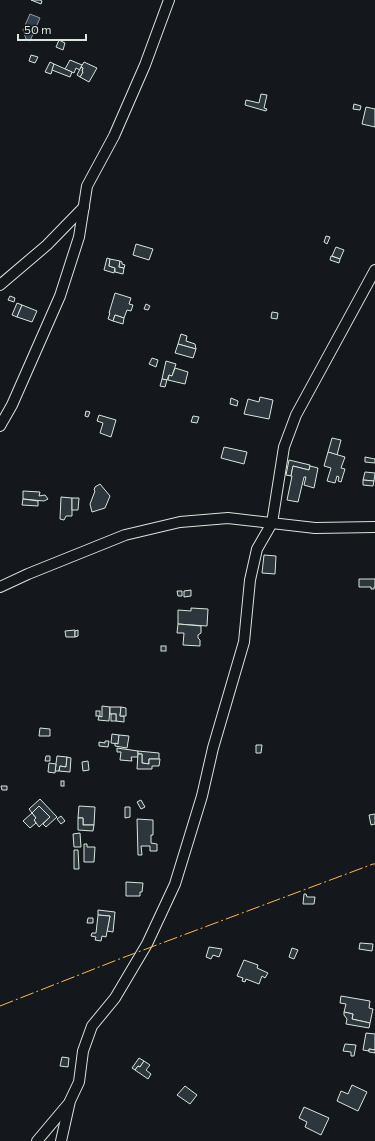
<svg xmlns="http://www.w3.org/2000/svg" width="375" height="1141" font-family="Commissioner,sans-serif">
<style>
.water{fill:#2f3f4d;stroke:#939e99}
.building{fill:#2c363c;stroke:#d8e6dc}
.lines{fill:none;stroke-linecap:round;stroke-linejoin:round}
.minor-casing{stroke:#d8e6dc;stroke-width:12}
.minor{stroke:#14181c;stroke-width:10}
.power{stroke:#ffb74d;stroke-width:1;stroke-dasharray:14 3 2 3;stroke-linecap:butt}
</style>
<rect width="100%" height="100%" fill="#14181c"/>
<path class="water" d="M 30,14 L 40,18 L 30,41 L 26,39 L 23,30 Z"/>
<g class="building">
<path d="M 31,0 L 40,0 L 42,1 L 41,4 Z"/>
<path d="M 59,40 L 65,43 L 63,50 L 56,47 Z"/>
<path d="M 31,55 L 38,57 L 35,63 L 29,61 Z"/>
<path d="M 70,60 L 82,65 L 80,70 L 76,68 L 74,73 L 65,69 Z"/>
<path d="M 50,62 L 54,64 L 51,74 L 45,72 Z"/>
<path d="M 84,62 L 97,68 L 89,82 L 80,77 L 83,72 L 82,71 L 83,68 L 81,67 Z"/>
<path d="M 54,64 L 72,72 L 70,77 L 52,70 Z"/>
<path d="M 81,67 L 83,68 L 82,71 L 83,72 L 80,77 L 77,75 Z"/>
<path d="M 261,94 L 267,95 L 264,108 L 267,109 L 266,111 L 245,105 L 246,100 L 259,103 Z"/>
<path d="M 354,104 L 361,106 L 360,110 L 353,109 Z"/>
<path d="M 366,107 L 375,109 L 375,127 L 362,124 Z"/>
<path d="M 326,236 L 330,237 L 327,244 L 324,242 Z"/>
<path d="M 136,244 L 153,249 L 149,260 L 133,255 Z"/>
<path d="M 336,247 L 344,250 L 340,259 L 332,256 Z"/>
<path d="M 331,256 L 340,259 L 339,263 L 330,260 Z"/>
<path d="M 107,258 L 110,259 L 109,266 L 115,268 L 114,273 L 104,270 Z"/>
<path d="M 110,259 L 120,261 L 119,267 L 124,268 L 123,274 L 115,272 L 115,268 L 109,266 Z"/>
<path d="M 120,261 L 122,262 L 122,264 L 125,265 L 124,268 L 119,267 Z"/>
<path d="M 115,293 L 131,298 L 129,304 L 133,305 L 131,311 L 127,310 L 124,318 L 115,315 L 113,321 L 108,319 L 110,313 L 109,313 Z"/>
<path d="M 10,296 L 15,298 L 14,302 L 8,300 Z"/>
<path d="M 17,303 L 22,305 L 17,317 L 12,315 Z"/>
<path d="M 146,304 L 150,306 L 148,310 L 144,309 Z"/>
<path d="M 22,305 L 37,311 L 32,322 L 17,317 Z"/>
<path d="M 272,312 L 278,313 L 277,319 L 271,318 Z"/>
<path d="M 115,315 L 124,318 L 123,324 L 113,321 Z"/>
<path d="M 181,334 L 187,336 L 186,341 L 195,344 L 196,349 L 178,344 Z"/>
<path d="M 178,344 L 196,349 L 193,358 L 175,353 Z"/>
<path d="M 152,358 L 158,360 L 156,367 L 149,364 Z"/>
<path d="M 166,361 L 176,364 L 172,376 L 169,375 L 167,380 L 162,379 Z"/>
<path d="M 175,368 L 188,372 L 185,384 L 168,380 L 169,375 L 172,376 Z"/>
<path d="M 162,379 L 167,380 L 165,387 L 160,386 Z"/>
<path d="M 260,397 L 273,400 L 269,419 L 244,414 L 248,399 L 259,402 Z"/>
<path d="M 231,398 L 238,401 L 237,406 L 230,404 Z"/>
<path d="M 86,411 L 90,412 L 88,417 L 85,416 Z"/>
<path d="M 99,415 L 116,420 L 111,437 L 100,433 L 103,423 L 97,421 Z"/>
<path d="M 193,416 L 199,417 L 197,423 L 191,422 Z"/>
<path d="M 332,438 L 341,440 L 337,455 L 328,452 Z"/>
<path d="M 224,447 L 247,452 L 244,464 L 221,458 Z"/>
<path d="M 328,452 L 345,457 L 341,468 L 345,469 L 341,482 L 338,481 L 339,477 L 337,476 L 335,483 L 327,481 L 331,468 L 324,466 Z"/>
<path d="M 365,457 L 375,459 L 375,463 L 365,462 Z"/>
<path d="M 289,460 L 310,465 L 309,470 L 293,466 L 291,476 L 286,475 Z"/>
<path d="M 293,466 L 309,470 L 310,466 L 318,468 L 314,488 L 304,485 L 306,477 L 304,477 L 298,502 L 287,500 L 292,476 L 291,476 Z"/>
<path d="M 365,472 L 375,473 L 374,481 L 363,480 Z"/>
<path d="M 363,480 L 374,481 L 373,486 L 363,485 Z"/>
<path d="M 100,484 L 110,496 L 105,508 L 92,512 L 90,504 L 95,491 L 94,490 L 95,487 Z"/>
<path d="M 23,491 L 40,492 L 39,496 L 45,495 L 48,499 L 44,501 L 23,499 Z"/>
<path d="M 61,497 L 72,498 L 72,516 L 66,516 L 64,520 L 60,519 Z"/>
<path d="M 72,498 L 79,498 L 78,510 L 72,510 Z"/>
<path d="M 23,499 L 38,501 L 38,506 L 22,505 Z"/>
<path d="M 264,555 L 276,556 L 275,574 L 262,573 Z"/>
<path d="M 359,579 L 375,579 L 375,587 L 374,587 L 374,589 L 371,589 L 371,587 L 359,587 Z"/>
<path d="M 191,590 L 191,596 L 184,597 L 184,591 Z"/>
<path d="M 177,591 L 182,591 L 182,596 L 178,596 Z"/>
<path d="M 191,608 L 208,609 L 207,626 L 178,624 L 178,610 L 191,611 Z"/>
<path d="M 178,624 L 201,626 L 201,633 L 198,635 L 198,638 L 200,640 L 200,646 L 183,645 L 184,633 L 177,633 Z"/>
<path d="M 75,630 L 75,637 L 66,637 L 65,631 Z"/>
<path d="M 78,630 L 78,636 L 75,637 L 75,631 Z"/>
<rect x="161" y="646" width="5" height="5"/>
<path d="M 102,706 L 110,707 L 109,721 L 98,720 L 99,716 L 102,717 Z"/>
<path d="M 110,707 L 121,707 L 120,716 L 124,716 L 124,722 L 116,721 L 116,714 L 110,714 Z"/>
<path d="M 121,707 L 126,708 L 126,716 L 120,716 Z"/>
<rect x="96" y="711" width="4" height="5"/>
<rect x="111" y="714" width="5" height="7"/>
<path d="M 40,728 L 50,729 L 50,736 L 39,736 Z"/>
<path d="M 112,734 L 119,735 L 118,744 L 111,743 Z"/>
<path d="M 119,735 L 129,736 L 127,748 L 115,746 L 115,743 L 118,744 Z"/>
<path d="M 105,741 L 109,741 L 108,747 L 99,746 L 99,742 L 105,743 Z"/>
<path d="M 256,745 L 262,745 L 261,753 L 256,753 Z"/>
<path d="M 117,748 L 138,751 L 138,757 L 131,757 L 132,761 L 120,760 L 121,752 L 117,752 Z"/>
<path d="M 138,751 L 159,753 L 159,759 L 149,759 L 149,764 L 142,763 L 142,754 L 138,754 Z"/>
<path d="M 138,754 L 142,754 L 142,763 L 149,764 L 149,759 L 160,759 L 159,766 L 152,766 L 152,769 L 137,769 Z"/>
<path d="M 46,756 L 50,756 L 50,761 L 45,761 Z"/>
<path d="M 57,756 L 67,757 L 66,767 L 60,766 L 59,771 L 55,771 Z"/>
<path d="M 67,757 L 71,758 L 70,772 L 59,771 L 60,766 L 66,767 Z"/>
<path d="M 88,761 L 89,770 L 83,771 L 82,762 Z"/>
<path d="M 49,763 L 56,764 L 55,773 L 48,772 Z"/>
<rect x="61" y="781" width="3" height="5"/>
<path d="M 1,786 L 7,786 L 7,790 L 2,790 Z"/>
<path d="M 40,799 L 57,817 L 46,827 L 43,824 L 50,817 L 39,806 L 32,813 L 29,809 Z"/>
<path d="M 141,800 L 145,807 L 141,809 L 137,802 Z"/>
<path d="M 39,806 L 50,817 L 39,827 L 34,820 L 36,818 L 32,813 Z"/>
<path d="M 79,806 L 95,807 L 94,825 L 83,825 L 83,818 L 78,818 Z"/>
<path d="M 125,807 L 130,807 L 130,817 L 125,818 Z"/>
<path d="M 32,813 L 36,818 L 34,820 L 36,823 L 30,828 L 23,821 Z"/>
<path d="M 375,814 L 375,824 L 371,825 L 369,815 Z"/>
<path d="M 61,816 L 65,821 L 61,824 L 57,819 Z"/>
<path d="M 78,818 L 83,818 L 83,825 L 94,825 L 93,831 L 78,830 Z"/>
<path d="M 137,819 L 153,820 L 153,835 L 151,835 L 151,843 L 157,844 L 157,851 L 150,851 L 150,846 L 141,846 L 142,855 L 138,855 Z"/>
<path d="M 80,833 L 81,847 L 74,847 L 73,834 Z"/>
<path d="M 84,844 L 87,844 L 87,847 L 95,847 L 94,862 L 84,862 Z"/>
<path d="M 74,850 L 78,850 L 79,869 L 74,869 Z"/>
<path d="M 126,882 L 143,883 L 142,892 L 140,892 L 140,896 L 126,896 Z"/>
<path d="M 304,894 L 306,894 L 307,897 L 315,897 L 314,904 L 303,904 Z"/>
<path d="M 98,910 L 115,912 L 113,932 L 107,931 L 110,916 L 98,915 Z"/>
<path d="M 98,915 L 110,916 L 106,937 L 102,936 L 101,941 L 95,940 L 96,937 L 91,936 L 92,933 L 96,933 Z"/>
<path d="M 88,918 L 93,918 L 93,923 L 87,923 Z"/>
<path d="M 360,943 L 373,944 L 372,951 L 359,949 Z"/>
<path d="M 209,947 L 222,949 L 219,957 L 213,955 L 211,959 L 206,957 Z"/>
<path d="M 292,948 L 298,950 L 294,959 L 289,957 Z"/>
<path d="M 244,960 L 258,965 L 257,968 L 268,973 L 265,978 L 262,976 L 259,984 L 246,979 L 245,982 L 242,981 L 243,978 L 237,976 Z"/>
<path d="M 341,996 L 370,1001 L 369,1008 L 373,1009 L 370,1023 L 352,1019 L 353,1014 L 344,1012 L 346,1004 L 340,1003 Z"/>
<path d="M 344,1012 L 353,1014 L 352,1019 L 370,1023 L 369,1028 L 346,1024 L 347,1019 L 344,1015 Z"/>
<path d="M 366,1033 L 375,1034 L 375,1050 L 369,1049 L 369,1051 L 363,1050 Z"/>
<path d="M 345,1044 L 356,1045 L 354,1056 L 351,1056 L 351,1052 L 343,1051 Z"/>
<path d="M 369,1049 L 375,1050 L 375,1053 L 369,1052 Z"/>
<path d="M 62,1057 L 69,1058 L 68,1067 L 60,1066 Z"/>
<path d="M 139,1058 L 144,1061 L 140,1067 L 138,1066 L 135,1070 L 132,1068 Z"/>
<path d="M 144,1061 L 150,1065 L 146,1070 L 151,1074 L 148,1079 L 135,1070 L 138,1066 L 140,1067 Z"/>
<path d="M 352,1085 L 367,1092 L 358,1111 L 337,1101 L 341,1091 L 348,1094 Z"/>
<path d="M 185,1086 L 197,1095 L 190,1104 L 177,1095 Z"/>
<path d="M 304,1107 L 329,1118 L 321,1135 L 305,1127 L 307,1122 L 299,1118 Z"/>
</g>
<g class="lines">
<defs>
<g id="minor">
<path d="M 0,285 L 47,245 L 84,207"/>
<path d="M 0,426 L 12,405 L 60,296 L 79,237 L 87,186 L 114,136 L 145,65 L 169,0"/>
<path d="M 0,587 L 28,574 L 125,535 L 180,522 L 228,518 L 315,528 L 375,527"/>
<path d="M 37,1141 L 69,1103"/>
<path d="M 61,1141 L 70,1101 L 79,1082 L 83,1051 L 92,1026 L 115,998 L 147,944 L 175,884 L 202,796 L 213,748 L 244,642 L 250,580 L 257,549 L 272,523 L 284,447 L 296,415 L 375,270"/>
</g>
</defs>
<use href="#minor" class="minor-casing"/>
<use href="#minor" class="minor"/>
<path class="power" d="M 0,1006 L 122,958 L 373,864 L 375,864"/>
</g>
<path d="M18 34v6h68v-6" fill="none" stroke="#d8e6dc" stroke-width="2"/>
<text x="24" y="34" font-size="12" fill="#d8e6dc" stroke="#14181c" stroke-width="3" paint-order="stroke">50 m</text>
</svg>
